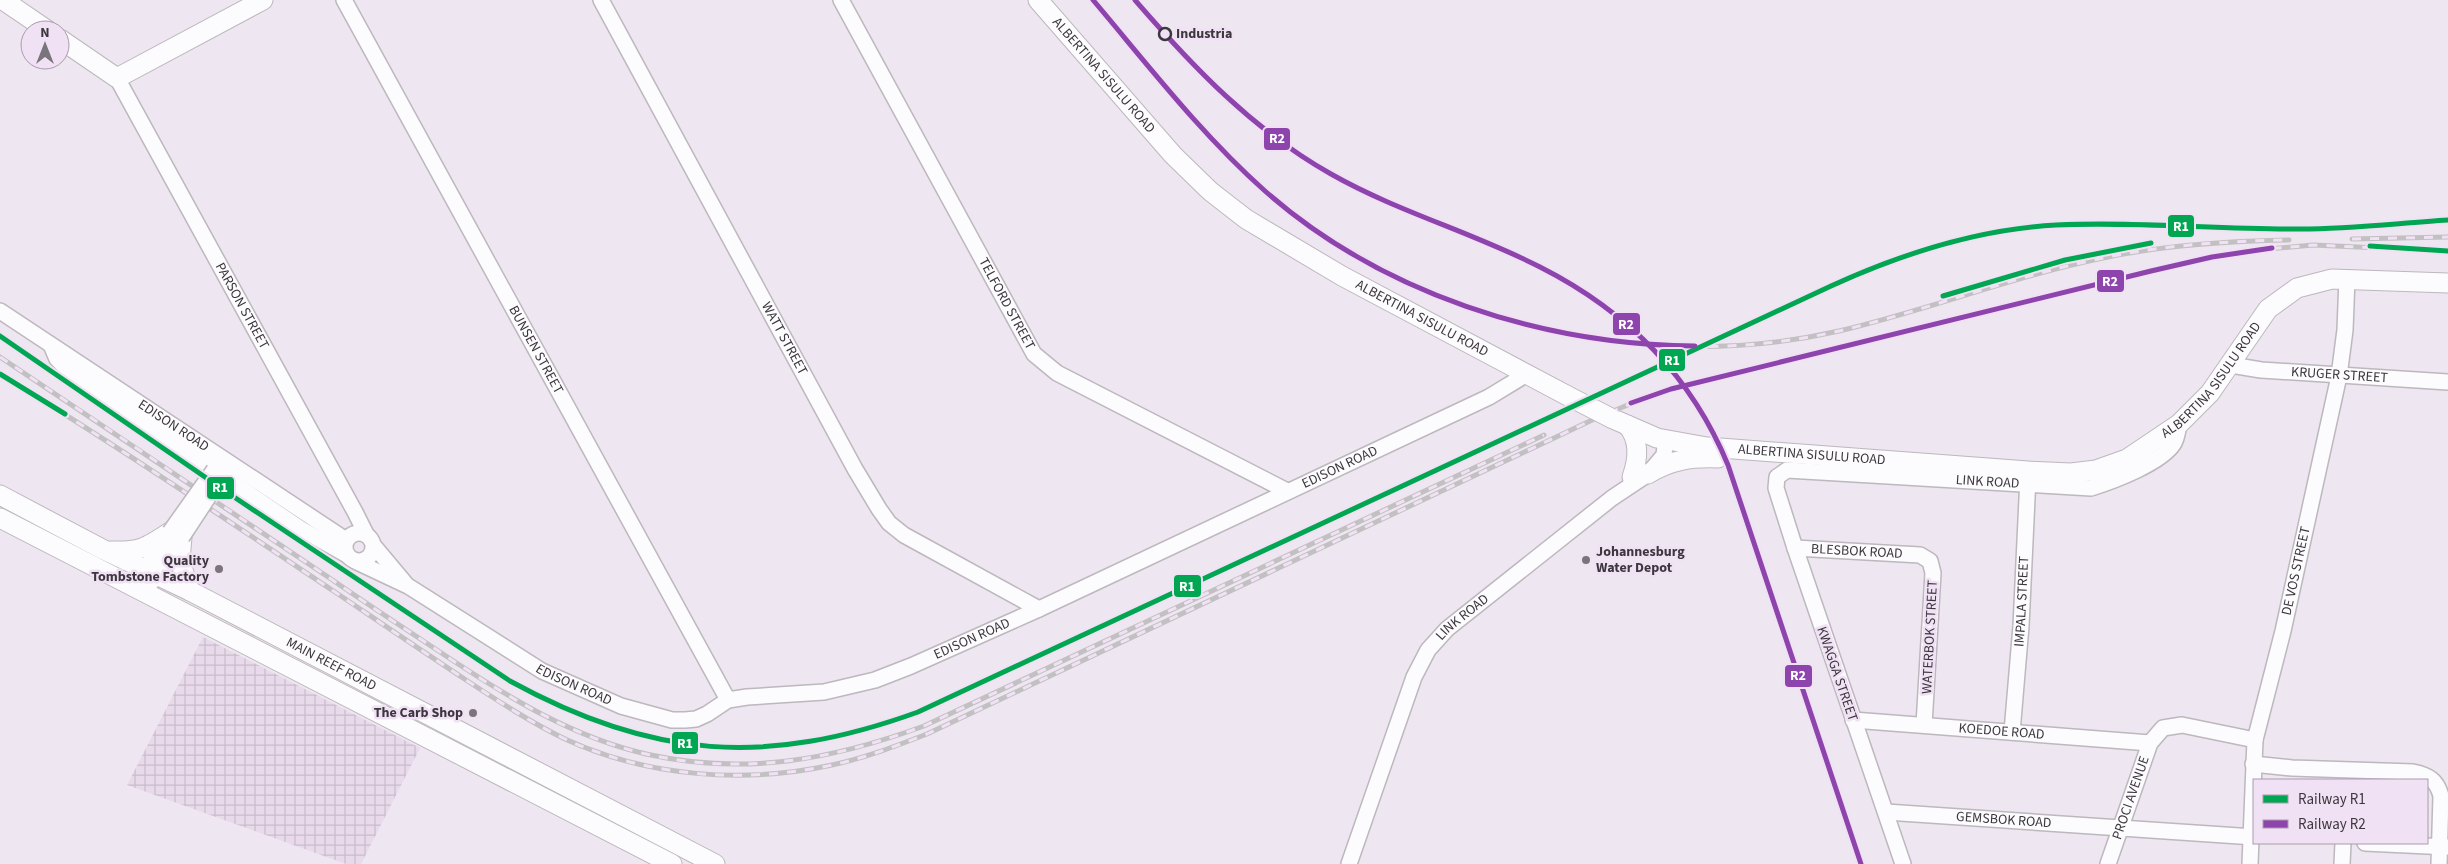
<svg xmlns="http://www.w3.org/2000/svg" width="2448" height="864" font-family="'Source Sans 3',sans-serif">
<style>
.industrial{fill:url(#industrial-grid)}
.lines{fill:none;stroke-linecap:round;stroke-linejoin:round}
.minor-casing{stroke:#bdb7be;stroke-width:18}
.major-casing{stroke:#bdb7be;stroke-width:21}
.minor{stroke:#fcfbfd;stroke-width:15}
.major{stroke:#fcfbfd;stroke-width:19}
.rail-casing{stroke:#c2c0c2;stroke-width:5}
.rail{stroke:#f0e2f4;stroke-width:3;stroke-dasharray:9;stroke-linecap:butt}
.minor-bridge-casing{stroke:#bdb7be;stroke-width:18;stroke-linecap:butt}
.major-bridge-casing{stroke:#bdb7be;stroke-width:21;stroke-linecap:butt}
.minor-bridge{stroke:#fcfbfd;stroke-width:15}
.major-bridge{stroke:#fcfbfd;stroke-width:19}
.rail-1-casing{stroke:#f0e2f4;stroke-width:9}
.rail-2-casing{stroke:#f0e2f4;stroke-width:9}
.rail-1{stroke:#00a651;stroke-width:5}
.rail-2{stroke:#8e44ad;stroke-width:5}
.stop-dot{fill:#f0e2f4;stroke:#3c363d;stroke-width:2.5}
.poi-dot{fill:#7a747c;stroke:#f0e2f4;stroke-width:2}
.labels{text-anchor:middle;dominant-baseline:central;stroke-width:5;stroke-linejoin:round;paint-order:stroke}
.stop-label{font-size:14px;font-weight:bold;fill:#3c363d;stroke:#f0e2f4;text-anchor:start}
.street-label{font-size:14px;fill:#3c363d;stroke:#f0e2f4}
.poi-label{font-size:14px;font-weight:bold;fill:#3c363d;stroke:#f0e2f4;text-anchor:end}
.line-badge{stroke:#f0e2f4;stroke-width:2}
.badge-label{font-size:14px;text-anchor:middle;font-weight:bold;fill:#fff}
</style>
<defs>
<pattern id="industrial-grid" width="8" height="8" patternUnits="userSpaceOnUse" patternTransform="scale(1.25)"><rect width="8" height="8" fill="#e8daea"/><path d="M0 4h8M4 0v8" fill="none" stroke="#c8bcca"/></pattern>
</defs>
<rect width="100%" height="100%" fill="#eee6f0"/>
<path class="industrial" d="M 203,637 L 420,748 L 361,864 L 346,864 L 127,785 Z"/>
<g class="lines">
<defs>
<g id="minor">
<path id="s1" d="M 344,0 L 728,700"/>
<path id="s2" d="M 601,0 L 855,469 L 879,509 L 889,523 L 904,535 L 1039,609"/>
<path id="s3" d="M 841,0 L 1034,354 L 1057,373 L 1287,491"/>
<path id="s4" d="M 117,78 L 355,512 L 366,534"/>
<path id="s5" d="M 0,311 L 346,540"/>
<path d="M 51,345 L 57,359 L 70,372 L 301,529 L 347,555"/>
<path id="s6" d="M 2231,365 L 2261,370 L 2448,382"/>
<circle cx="359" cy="547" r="14"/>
<path d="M 374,546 L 405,583"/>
<path id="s7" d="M 1795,548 L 1920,555 L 1930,561 L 1933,573 L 1924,725"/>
<path id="s8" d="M 355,561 L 408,586 L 542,671 L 621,706 L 672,720 L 685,720 L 696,719 L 707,714 L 728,700 L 747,697 L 824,692 L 875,680 L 911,666 L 1039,609 L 1489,397 L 1527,374"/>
<path d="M 132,587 L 169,534"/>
<path d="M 144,593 L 182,537"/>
<path id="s9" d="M 1853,720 L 2150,743"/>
<path id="s10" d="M 2012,732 L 2021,626 L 2028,477"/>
<path d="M 2253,764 L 2292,768 L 2413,772 C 2428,775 2437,780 2441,796 L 2439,864"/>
<path id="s11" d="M 1886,812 L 2254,837"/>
<path d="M 2365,843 L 2448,847"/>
<path id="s12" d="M 1349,864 L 1414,677 L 1428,650 L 1447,629 L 1612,498 L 1648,474 L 1664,455 L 1665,446 L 1660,439"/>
<path id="s13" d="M 1903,864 L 1795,548 L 1776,488 L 1777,477 L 1787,470 L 2091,488 C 2113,481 2162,463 2174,443 C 2177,438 2178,430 2179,424"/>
<path id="s14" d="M 2108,864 L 2150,743 L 2163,728 L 2182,725 L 2255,740"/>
<path id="s15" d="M 2250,864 L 2255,740 L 2283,631 L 2339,376 L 2345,330 L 2347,278"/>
<path d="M 2342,864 L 2343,843"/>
</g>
<g id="major">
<path d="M 3,0 L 47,30"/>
<path id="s16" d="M 1038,0 L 1173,155 L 1210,191 L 1246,219 L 1342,276 L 1568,396"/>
<path d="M 60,39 L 117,78 L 263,0"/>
<path id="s17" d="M 1611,418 L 1657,438 L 1707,447 L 2028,471 L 2071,473 L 2096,470 L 2127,459 L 2179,424 L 2210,393 L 2268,309 L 2297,288 L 2332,279 L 2448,283"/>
<path d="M 1627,425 C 1640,439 1638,460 1632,477"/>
<path d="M 1648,474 C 1670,460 1691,457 1718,458"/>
<path id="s18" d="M 0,495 L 104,550 L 190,591 L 715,864"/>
<path d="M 0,518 L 672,864"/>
<path d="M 182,537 L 180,561 L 190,591"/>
<path d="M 110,551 C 140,552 146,548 170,532"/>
</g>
</defs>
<use href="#minor" class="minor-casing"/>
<use href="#major" class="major-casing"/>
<use href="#minor" class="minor"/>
<use href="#major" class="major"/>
<defs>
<g id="rail">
<path d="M 1093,0 C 1147,63 1204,140 1268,193 C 1424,322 1641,376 1839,331 C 1928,310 2014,276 2103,258 C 2164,245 2227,241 2289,240"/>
<path d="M 1135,0 L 1187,60 L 1230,102 L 1302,157 L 1382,200 L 1539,266 L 1601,303 L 1637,331"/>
<path d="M 2352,239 L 2448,237"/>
<path d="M 0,336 L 234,497 L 510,681 C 652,759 766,767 918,712 L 1831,286 C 1901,254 1979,229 2056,225 C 2138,221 2220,230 2301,229 C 2350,229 2399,223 2448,220"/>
<path d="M 1654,350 L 1692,396 L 1716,438"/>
<path d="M 0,357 C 111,431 221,505 331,579 C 370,606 410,632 449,658 C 511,699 573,737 646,754 C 745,776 831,760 924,726 L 1544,435"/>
<path d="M 0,374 C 114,444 224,518 335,592 C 378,621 422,651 466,680 C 498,701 530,722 565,739 C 647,777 744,784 832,765 C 865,758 896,746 927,734 L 1590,421 L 1651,395 L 2212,257 L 2257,250 L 2313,245 L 2448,251"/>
<path d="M 1728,465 L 1861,864"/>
</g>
</defs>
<use href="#rail" class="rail-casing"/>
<use href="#rail" class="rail"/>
<defs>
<g id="minor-bridge">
<path d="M 170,532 L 214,470"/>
<path d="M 182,537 L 222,476"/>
</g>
<path id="major-bridge" d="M 1568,396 L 1611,418"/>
</defs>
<use href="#minor-bridge" class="minor-bridge-casing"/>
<use href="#major-bridge" class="major-bridge-casing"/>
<use href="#minor-bridge" class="minor-bridge"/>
<use href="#major-bridge" class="major-bridge"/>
<defs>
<g id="rail-1">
<path d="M 2370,246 L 2448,251"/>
<path d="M 1943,296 L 2065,260 L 2151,243"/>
<path d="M 0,336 L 234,497 L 510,681 C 652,759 766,767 918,712 L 1831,286 C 1901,254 1979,229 2056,225 C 2138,221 2220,230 2301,229 C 2350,229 2399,223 2448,220"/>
<path d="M 0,374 L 65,414"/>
</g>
<g id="rail-2">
<path d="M 1093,0 C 1148,65 1201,134 1265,191 C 1381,293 1542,345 1695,346"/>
<path d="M 1135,0 C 1193,67 1253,130 1331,174 C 1398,212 1472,232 1540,267 C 1627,311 1691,375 1728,465 L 1861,864"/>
<path d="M 1631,403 L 1671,389 L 2151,271 L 2212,257 L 2272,248"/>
</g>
</defs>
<use href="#rail-1" class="rail-1-casing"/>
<use href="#rail-2" class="rail-2-casing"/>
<use href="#rail-1" class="rail-1"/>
<use href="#rail-2" class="rail-2"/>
</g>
<circle class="stop-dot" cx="1165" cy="34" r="6"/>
<g class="poi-dot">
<circle cx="1586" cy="560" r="5"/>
<circle cx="219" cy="569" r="5"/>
<circle cx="473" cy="713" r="5"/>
</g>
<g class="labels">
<g class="stop-label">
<text x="1176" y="34">Industria</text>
</g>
<g class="street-label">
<text stroke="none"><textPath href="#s16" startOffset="100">ALBERTINA SISULU ROAD</textPath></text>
<text stroke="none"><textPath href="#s3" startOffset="346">TELFORD STREET</textPath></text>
<text stroke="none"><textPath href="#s4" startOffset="260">PARSON STREET</textPath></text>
<text stroke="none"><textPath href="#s16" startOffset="505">ALBERTINA SISULU ROAD</textPath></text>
<text stroke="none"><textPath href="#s2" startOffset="385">WATT STREET</textPath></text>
<text stroke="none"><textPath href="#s1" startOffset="399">BUNSEN STREET</textPath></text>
<text stroke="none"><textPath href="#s6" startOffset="109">KRUGER STREET</textPath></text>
<text stroke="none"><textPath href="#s17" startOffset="641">ALBERTINA SISULU ROAD</textPath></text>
<text stroke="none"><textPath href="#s5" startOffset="208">EDISON ROAD</textPath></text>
<text stroke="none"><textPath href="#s17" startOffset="206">ALBERTINA SISULU ROAD</textPath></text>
<text stroke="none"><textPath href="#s8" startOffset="1078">EDISON ROAD</textPath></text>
<text stroke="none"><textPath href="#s13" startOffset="621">LINK ROAD</textPath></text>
<text stroke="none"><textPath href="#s7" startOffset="62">BLESBOK ROAD</textPath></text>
<text stroke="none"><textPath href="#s15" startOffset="298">DE VOS STREET</textPath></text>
<text stroke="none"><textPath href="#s10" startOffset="131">IMPALA STREET</textPath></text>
<text stroke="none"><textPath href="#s12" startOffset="276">LINK ROAD</textPath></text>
<text transform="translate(1930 637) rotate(-87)">WATERBOK STREET</text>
<text stroke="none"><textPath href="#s8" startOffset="672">EDISON ROAD</textPath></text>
<text stroke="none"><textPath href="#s18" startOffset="372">MAIN REEF ROAD</textPath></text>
<text transform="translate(1837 674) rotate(71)">KWAGGA STREET</text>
<text stroke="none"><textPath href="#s8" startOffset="252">EDISON ROAD</textPath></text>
<text stroke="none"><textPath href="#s9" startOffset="149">KOEDOE ROAD</textPath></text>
<text stroke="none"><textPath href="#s14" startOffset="70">PROCI AVENUE</textPath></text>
<text stroke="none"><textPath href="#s11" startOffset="118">GEMSBOK ROAD</textPath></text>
</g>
<g class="poi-label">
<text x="1596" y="552" text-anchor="start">Johannesburg<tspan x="1596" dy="16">Water Depot</tspan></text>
<text x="209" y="561">Quality<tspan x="209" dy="16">Tombstone Factory</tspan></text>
<text x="463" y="713">The Carb Shop</text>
</g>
</g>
<g class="line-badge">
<rect x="1263" y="127" width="28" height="24" rx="5" fill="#8e44ad"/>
<rect x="2167" y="214" width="28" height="24" rx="5" fill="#00a651"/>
<rect x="2096" y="269" width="29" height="24" rx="5" fill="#8e44ad"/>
<rect x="1612" y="312" width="29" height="24" rx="5" fill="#8e44ad"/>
<rect x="1658" y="348" width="28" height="24" rx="5" fill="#00a651"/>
<rect x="206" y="476" width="29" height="24" rx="5" fill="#00a651"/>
<rect x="1173" y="574" width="29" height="24" rx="5" fill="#00a651"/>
<rect x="1784" y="664" width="29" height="24" rx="5" fill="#8e44ad"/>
<rect x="671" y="731" width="28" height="24" rx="5" fill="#00a651"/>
</g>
<g class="badge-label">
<text x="1277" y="143">R2</text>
<text x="2181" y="231">R1</text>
<text x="2110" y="286">R2</text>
<text x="1626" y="329">R2</text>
<text x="1672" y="365">R1</text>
<text x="220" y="492">R1</text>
<text x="1187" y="591">R1</text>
<text x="1798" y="680">R2</text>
<text x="685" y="748">R1</text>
</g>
<rect x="2253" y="779" width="175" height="65" fill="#f0e2f4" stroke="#a89dab"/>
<rect x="2263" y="795" width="25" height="8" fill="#00a651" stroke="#a89dab"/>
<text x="2298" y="804" font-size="15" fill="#3c363d">Railway R1</text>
<rect x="2263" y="820" width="25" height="8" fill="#8e44ad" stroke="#a89dab"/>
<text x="2298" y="829" font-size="15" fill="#3c363d">Railway R2</text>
<g transform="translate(45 45)"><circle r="24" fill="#f0e2f4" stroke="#a89dab"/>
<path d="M0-4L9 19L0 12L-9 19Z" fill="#7a747c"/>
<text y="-8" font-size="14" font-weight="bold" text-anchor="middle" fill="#3c363d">N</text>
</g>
</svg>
